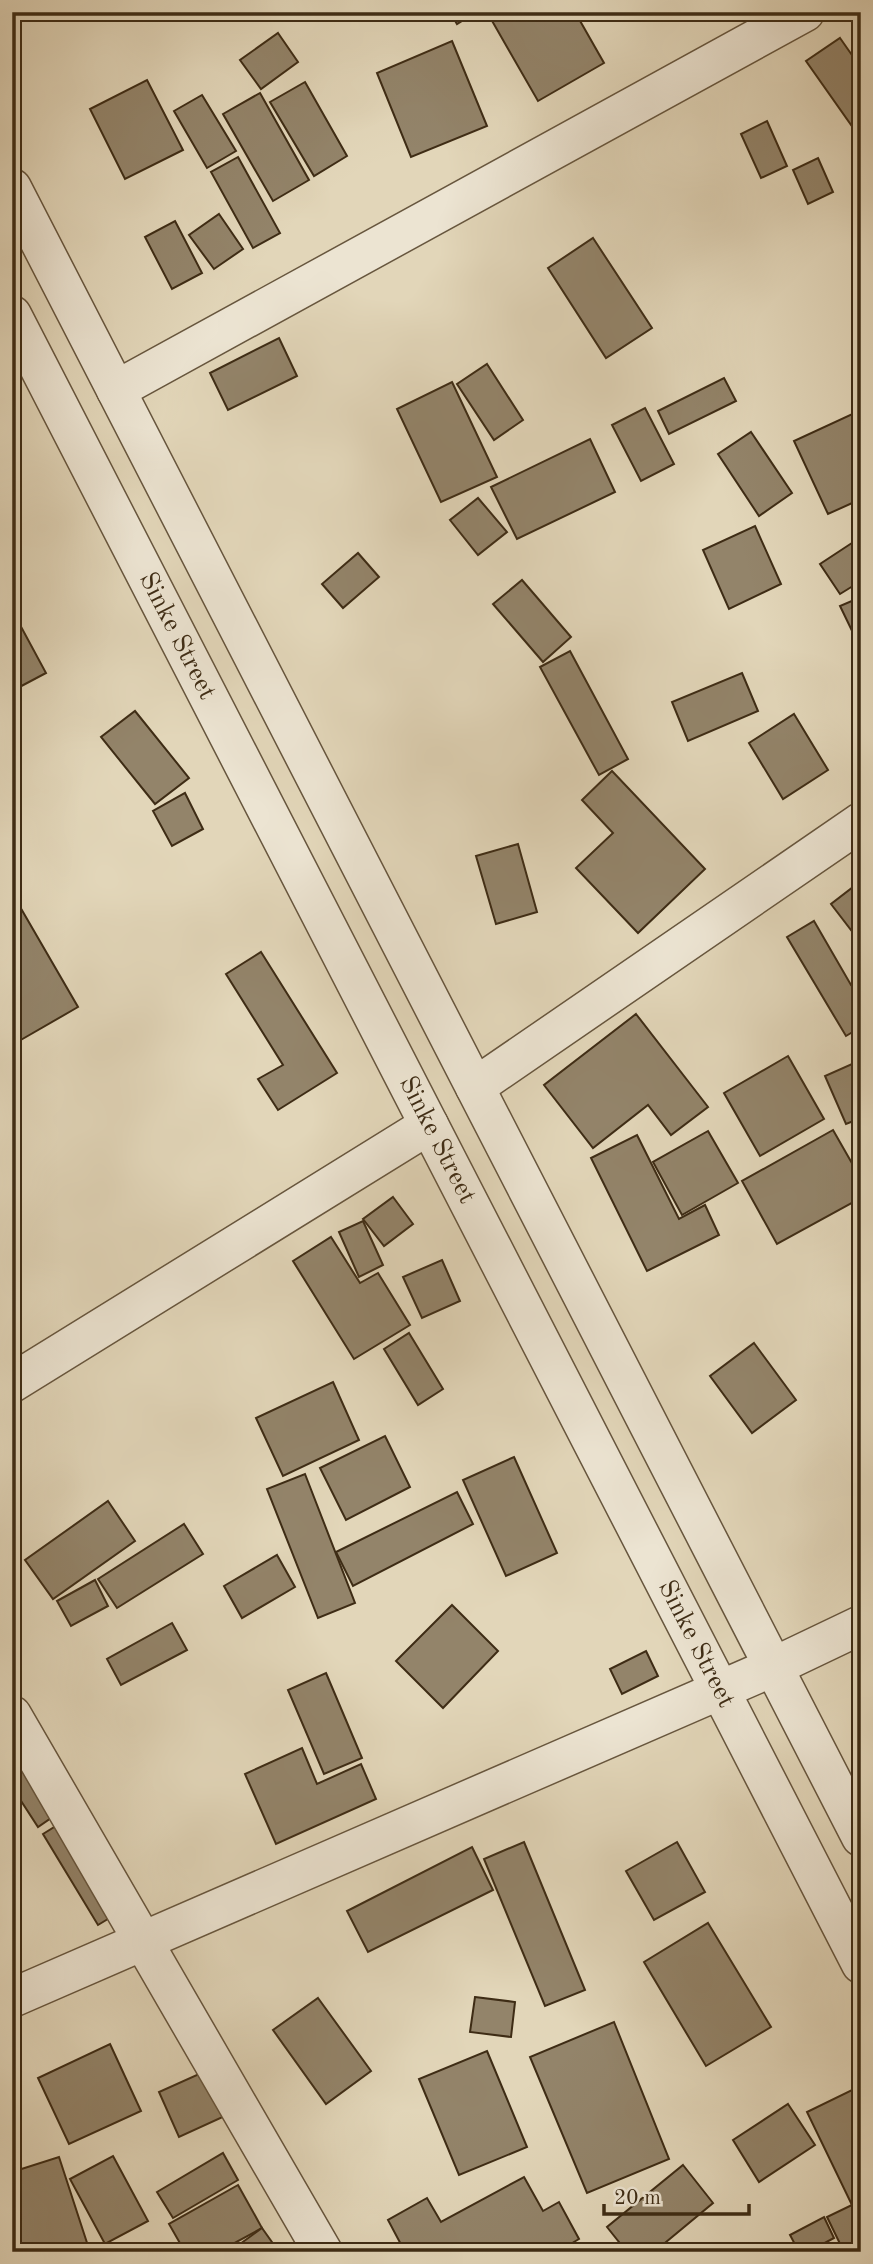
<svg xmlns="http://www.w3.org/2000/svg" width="873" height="2264" font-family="'Old Standard TT',serif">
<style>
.building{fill:#93846a;stroke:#3e2c15;stroke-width:2}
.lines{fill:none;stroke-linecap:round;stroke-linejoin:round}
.minor-casing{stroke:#67563e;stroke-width:41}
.minor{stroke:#ece4d2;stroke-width:38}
.labels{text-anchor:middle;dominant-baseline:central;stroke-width:7;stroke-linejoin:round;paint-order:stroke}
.street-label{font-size:26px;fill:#3e2c15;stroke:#ece4d2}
</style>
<rect width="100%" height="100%" fill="#e2d6b9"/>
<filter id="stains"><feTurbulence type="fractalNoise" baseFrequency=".00286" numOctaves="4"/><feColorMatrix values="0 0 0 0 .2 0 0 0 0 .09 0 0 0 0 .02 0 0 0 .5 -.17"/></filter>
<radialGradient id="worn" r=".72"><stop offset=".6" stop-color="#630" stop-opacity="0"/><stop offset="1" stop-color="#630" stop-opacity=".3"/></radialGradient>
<g class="building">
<path d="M 450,12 L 476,12 L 457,24 Z"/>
<path d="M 487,12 L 575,12 L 604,63 L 538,101 Z"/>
<path d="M 278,33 L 298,62 L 261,89 L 240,60 Z"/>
<path d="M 840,38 L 861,68 L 861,139 L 806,61 Z"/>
<path d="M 452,41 L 487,126 L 411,157 L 377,73 Z"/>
<path d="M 147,80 L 183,150 L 125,179 L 90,109 Z"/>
<path d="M 305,82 L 347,156 L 314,176 L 270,102 Z"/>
<path d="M 260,93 L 309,180 L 273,201 L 223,114 Z"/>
<path d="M 202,95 L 236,151 L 207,168 L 174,111 Z"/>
<path d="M 767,121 L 787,166 L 761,178 L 741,134 Z"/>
<path d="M 238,157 L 280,233 L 253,248 L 211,172 Z"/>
<path d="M 818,158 L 833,192 L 808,204 L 793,170 Z"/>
<path d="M 219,214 L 243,249 L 214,269 L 189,235 Z"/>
<path d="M 175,221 L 202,273 L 172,289 L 145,237 Z"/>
<path d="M 593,238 L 652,328 L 606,358 L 548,268 Z"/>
<path d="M 279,338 L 297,376 L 228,410 L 210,373 Z"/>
<path d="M 487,364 L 523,420 L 494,440 L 457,384 Z"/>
<path d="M 724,378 L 736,401 L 669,434 L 658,411 Z"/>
<path d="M 452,382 L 497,477 L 441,502 L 397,409 Z"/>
<path d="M 645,408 L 674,464 L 641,481 L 612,425 Z"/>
<path d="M 861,410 L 861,499 L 828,514 L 794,441 Z"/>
<path d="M 751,432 L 792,493 L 759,516 L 718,454 Z"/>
<path d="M 590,439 L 615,492 L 517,539 L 491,487 Z"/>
<path d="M 478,498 L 507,532 L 478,555 L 450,520 Z"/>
<path d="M 755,526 L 781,584 L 729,609 L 703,550 Z"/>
<path d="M 861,537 L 861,581 L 840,594 L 820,564 Z"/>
<path d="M 358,553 L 379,577 L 343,608 L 322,584 Z"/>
<path d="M 522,580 L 571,637 L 543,662 L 493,604 Z"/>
<path d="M 861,597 L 861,636 L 856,639 L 840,606 Z"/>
<path d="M 12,610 L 46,673 L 12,691 Z"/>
<path d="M 570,651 L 628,759 L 599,775 L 540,667 Z"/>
<path d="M 742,673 L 758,711 L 688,741 L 672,702 Z"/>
<path d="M 135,711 L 189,778 L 155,804 L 101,737 Z"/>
<path d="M 794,714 L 828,770 L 783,799 L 749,743 Z"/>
<path d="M 612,771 L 705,869 L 638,933 L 576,868 L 613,833 L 582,800 Z"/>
<path d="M 185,793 L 203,829 L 172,846 L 153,811 Z"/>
<path d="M 518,844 L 537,912 L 496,924 L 476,856 Z"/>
<path d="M 857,884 L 861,889 L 861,943 L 831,904 Z"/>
<path d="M 12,893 L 78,1007 L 19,1041 L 12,1029 Z"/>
<path d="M 814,921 L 851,985 L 861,980 L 861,1027 L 846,1036 L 787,937 Z"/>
<path d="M 261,952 L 337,1073 L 278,1110 L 258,1079 L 283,1065 L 226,974 Z"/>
<path d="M 636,1014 L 708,1107 L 671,1135 L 648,1105 L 593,1148 L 544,1085 Z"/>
<path d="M 788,1056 L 824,1119 L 760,1156 L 724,1093 Z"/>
<path d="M 861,1060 L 861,1118 L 846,1124 L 825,1076 Z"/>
<path d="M 833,1130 L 861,1179 L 861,1198 L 777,1244 L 742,1181 Z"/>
<path d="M 708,1131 L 738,1183 L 682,1215 L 653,1162 Z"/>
<path d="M 637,1135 L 679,1219 L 705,1205 L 719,1235 L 647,1271 L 591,1158 Z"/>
<path d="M 393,1197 L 413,1224 L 384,1246 L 363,1219 Z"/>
<path d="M 363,1221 L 383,1265 L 359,1277 L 339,1232 Z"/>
<path d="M 331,1237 L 360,1283 L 378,1273 L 410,1325 L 354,1359 L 293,1261 Z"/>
<path d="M 442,1260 L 460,1301 L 422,1318 L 403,1277 Z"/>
<path d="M 409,1333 L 443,1389 L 418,1405 L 384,1349 Z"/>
<path d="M 754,1343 L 796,1400 L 752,1433 L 710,1376 Z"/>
<path d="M 333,1382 L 359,1440 L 283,1476 L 256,1418 Z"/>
<path d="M 385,1436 L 410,1487 L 346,1520 L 320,1468 Z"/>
<path d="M 514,1457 L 557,1553 L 506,1576 L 463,1480 Z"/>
<path d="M 305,1474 L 355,1603 L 318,1618 L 267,1489 Z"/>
<path d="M 457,1492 L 473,1524 L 353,1586 L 336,1552 Z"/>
<path d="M 108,1501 L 135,1541 L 53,1599 L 25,1560 Z"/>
<path d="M 184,1524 L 203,1554 L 117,1608 L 98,1579 Z"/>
<path d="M 277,1555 L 295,1587 L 242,1618 L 224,1586 Z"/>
<path d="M 95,1580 L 108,1606 L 71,1626 L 57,1601 Z"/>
<path d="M 452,1605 L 498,1651 L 443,1708 L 396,1661 Z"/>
<path d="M 172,1623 L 187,1650 L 121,1685 L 107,1659 Z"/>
<path d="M 646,1651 L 658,1676 L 622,1694 L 610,1669 Z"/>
<path d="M 326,1673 L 362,1758 L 324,1774 L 288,1690 Z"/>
<path d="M 12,1697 L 80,1798 L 38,1827 L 12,1787 Z"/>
<path d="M 302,1748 L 317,1784 L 361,1764 L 376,1799 L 276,1844 L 245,1774 Z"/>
<path d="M 80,1811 L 136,1902 L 98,1925 L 43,1834 Z"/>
<path d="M 524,1842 L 585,1990 L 545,2006 L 484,1859 Z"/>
<path d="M 677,1842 L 705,1892 L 654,1920 L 626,1871 Z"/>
<path d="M 472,1847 L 493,1890 L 368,1952 L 347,1911 Z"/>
<path d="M 708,1923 L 771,2027 L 706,2066 L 644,1962 Z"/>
<path d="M 475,1997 L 515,2002 L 511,2037 L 470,2032 Z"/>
<path d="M 318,1998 L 371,2071 L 326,2104 L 273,2030 Z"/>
<path d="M 614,2022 L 669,2159 L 587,2193 L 530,2057 Z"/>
<path d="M 110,2044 L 141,2111 L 69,2144 L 38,2078 Z"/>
<path d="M 487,2051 L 527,2147 L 459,2175 L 419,2079 Z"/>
<path d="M 219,2065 L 238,2110 L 179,2137 L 159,2092 Z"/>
<path d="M 852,2090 L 861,2109 L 861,2252 L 844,2252 L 827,2217 L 852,2205 L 807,2112 Z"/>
<path d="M 788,2104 L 815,2145 L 759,2182 L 733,2140 Z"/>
<path d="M 223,2153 L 238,2180 L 173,2218 L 157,2192 Z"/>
<path d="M 113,2156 L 148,2221 L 105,2244 L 70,2179 Z"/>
<path d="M 59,2157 L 90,2252 L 12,2252 L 12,2172 Z"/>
<path d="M 683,2165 L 713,2203 L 654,2252 L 627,2252 L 607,2227 Z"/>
<path d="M 524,2177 L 543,2211 L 559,2202 L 579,2239 L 557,2252 L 405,2252 L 388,2220 L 427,2198 L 441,2222 Z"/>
<path d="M 238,2185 L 262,2228 L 218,2252 L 185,2252 L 169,2224 Z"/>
<path d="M 824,2217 L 834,2238 L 808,2252 L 799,2252 L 790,2235 Z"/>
<path d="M 262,2228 L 279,2252 L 229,2252 Z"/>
</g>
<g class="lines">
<defs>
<g id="minor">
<path d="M 12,188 L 861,1837"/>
<path d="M 12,315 L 861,1964"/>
<path d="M 116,390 L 805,12"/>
<path d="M 475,1087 L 861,822"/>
<path d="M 12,1383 L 429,1125"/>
<path d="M 12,1715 L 323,2252"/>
<path d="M 12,1998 L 773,1667 L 861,1625"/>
</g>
</defs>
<use href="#minor" class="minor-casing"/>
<use href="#minor" class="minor"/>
</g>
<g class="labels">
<g class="street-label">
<text transform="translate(177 636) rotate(63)">Sinke Street</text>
<text transform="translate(437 1140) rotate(63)">Sinke Street</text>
<text transform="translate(696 1644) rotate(63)">Sinke Street</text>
</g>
</g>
<rect width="873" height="2264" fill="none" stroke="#e2d6b9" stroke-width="42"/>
<rect x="14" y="14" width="845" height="2236" fill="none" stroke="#3e2c15" stroke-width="3.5"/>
<rect x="21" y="21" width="831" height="2222" fill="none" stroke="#3e2c15" stroke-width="2"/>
<path d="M604 2204v10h145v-10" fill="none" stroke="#3e2c15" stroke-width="3.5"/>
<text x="614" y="2204" font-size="21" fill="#3e2c15" stroke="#ece4d2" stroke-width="5" paint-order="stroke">20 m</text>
<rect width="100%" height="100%" filter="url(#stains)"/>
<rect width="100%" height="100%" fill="url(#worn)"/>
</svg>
